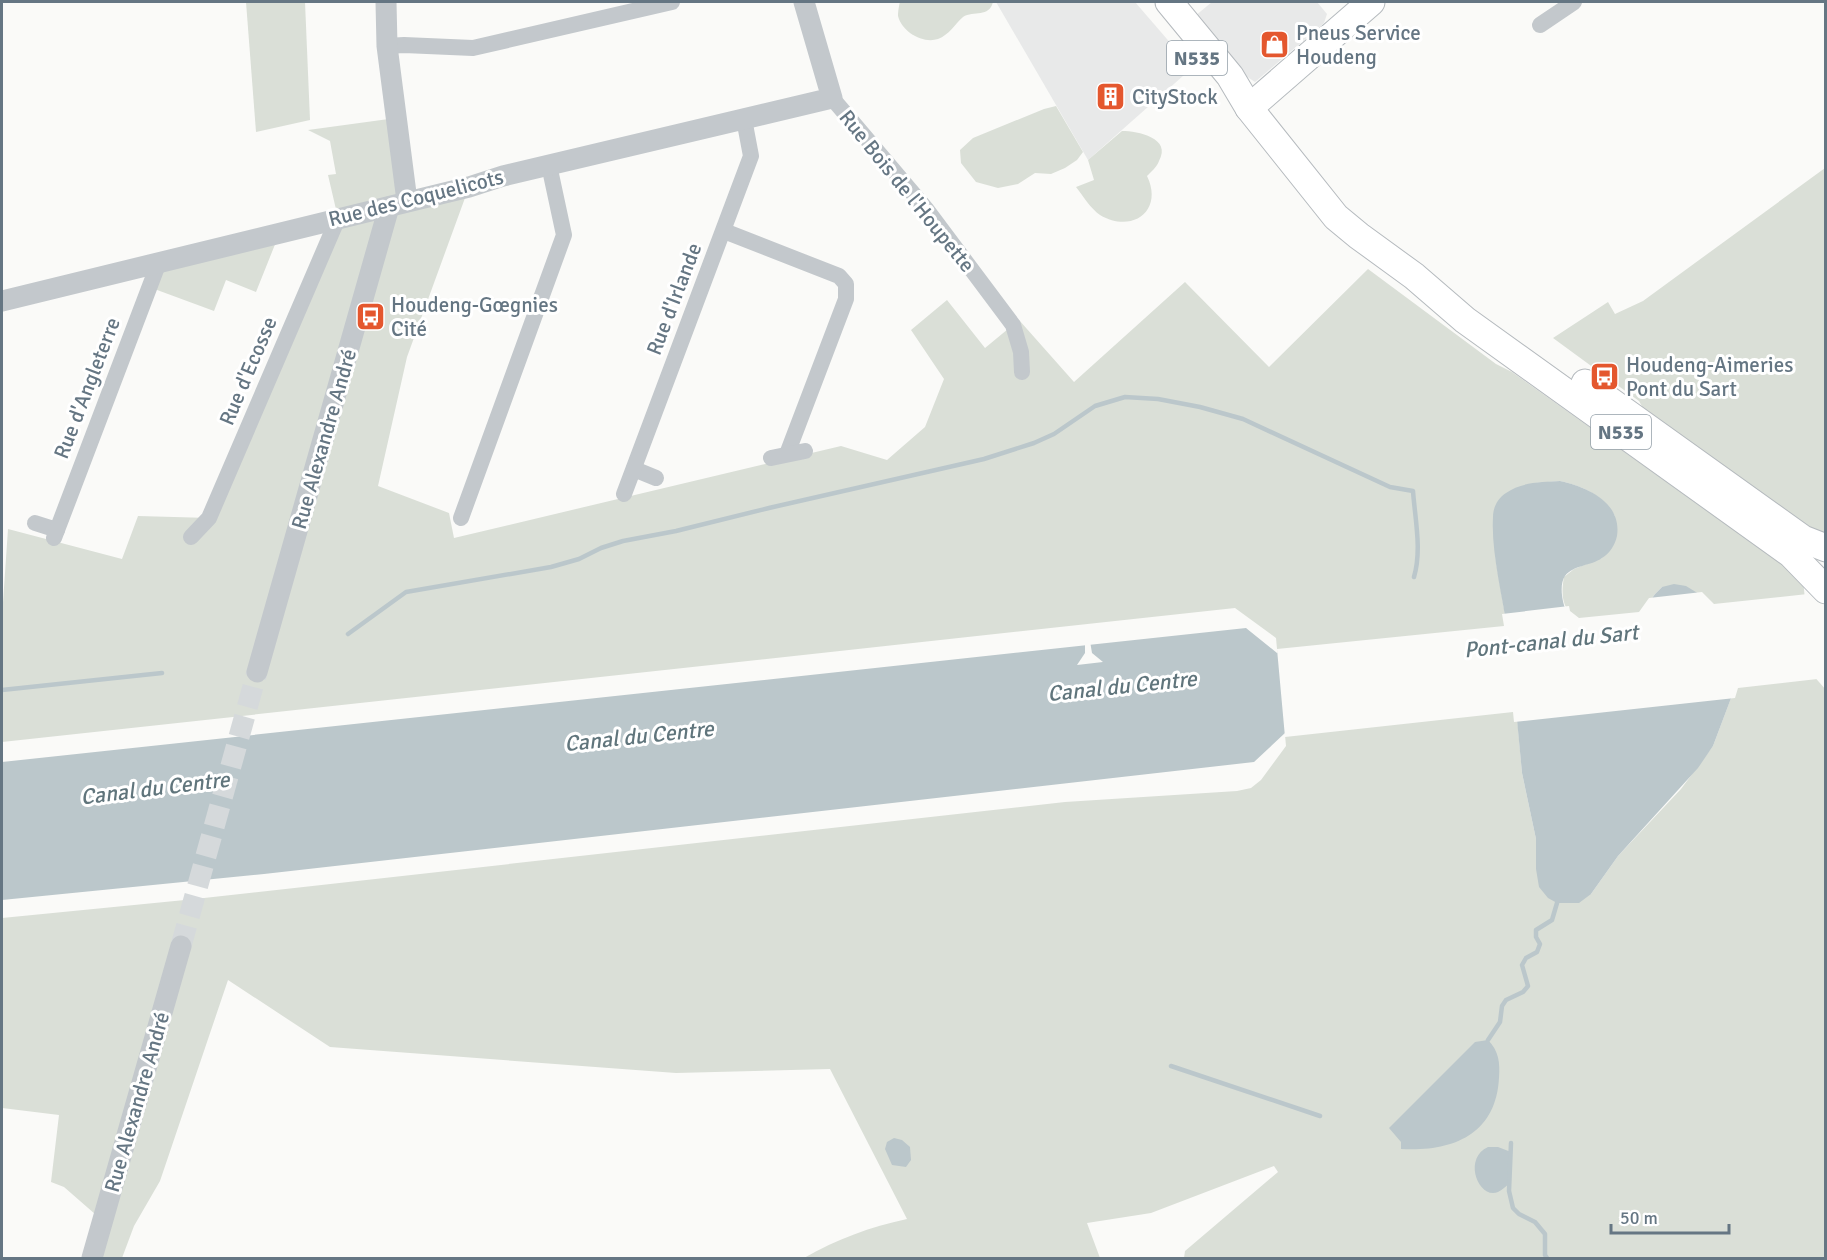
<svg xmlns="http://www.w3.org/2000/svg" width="1827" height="1260" font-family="Signika,sans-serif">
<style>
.built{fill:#e8e9e9}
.green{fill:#dadfd7;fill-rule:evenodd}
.water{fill:#bbc7cb}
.pier{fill:#fafaf8}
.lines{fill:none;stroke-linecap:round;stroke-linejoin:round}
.stream{stroke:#bbc7cb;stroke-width:4.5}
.tertiary-tunnel{stroke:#d5d9db;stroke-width:21;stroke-dasharray:21 10;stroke-linecap:butt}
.primary-casing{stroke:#b5babe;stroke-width:29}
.minor{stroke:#c3c8cc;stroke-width:16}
.tertiary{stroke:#c3c8cc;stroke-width:21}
.primary{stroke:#fff;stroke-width:27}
.labels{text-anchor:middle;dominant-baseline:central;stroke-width:6;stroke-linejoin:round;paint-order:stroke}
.shield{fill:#fff;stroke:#939fa8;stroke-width:1.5}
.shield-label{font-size:20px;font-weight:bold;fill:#657683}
.poi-label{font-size:21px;fill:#657683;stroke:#fff;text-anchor:start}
.street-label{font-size:21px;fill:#657683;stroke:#fff}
.water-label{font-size:22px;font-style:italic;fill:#60757c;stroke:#fff}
</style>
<rect width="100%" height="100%" fill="#fafaf8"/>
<g class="built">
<path d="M 996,2 L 1135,2 L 1192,68 L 1088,160 Z"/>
<path d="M 1212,2 L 1317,2 L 1327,14 L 1324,23 L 1255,82 L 1246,76 L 1195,16 Z"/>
</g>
<g class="green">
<path d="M 246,2 L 305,2 L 310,120 L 256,132 Z"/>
<path d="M 900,2 L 993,2 C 989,18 974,10 963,17 C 955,24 949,35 938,39 C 923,44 902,32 898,16 C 898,12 899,5 900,2 Z"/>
<path d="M 1056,106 L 1083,152 L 1077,160 L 1065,168 L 1051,174 L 1035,173 L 1018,184 L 998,188 L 976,182 L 961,163 L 960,150 L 973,138 L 1044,109 Z"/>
<path d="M 396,118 L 408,201 L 469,187 L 407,357 L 378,486 L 449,513 L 454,538 L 841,446 L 887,460 L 925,427 L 944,379 L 911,330 L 947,300 L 985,348 L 1019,320 L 1074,382 L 1185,282 L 1269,367 L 1368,269 L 1496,364 L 1512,372 L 1803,579 L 1812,674 L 1826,690 L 1825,1258 L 1184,1258 L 1185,1251 L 1278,1172 L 1274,1166 L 1151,1213 L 1087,1223 L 1100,1258 L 804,1258 C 837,1239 870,1227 907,1219 L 830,1069 L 676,1073 L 330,1047 L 228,980 L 160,1181 L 134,1226 L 122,1258 L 92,1258 L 103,1221 L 64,1187 L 51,1182 L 59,1115 L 2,1108 L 2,918 L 195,899 L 1065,802 L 1237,791 L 1251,788 L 1261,780 L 1286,746 L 1276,638 L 1235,608 L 2,742 L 2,617 L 8,529 L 122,559 L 138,516 L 210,518 L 338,218 L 328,175 L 336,174 L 330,141 L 308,130 ZM 1560,481 C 1585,487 1601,494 1615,516 L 1602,558 L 1574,569 L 1564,577 C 1558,609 1571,616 1593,634 L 1628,633 L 1655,594 L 1662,587 L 1737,682 L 1713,746 L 1681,789 L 1618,856 L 1591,894 L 1536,869 L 1536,839 L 1522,773 L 1511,649 L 1496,562 L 1493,516 L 1535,483 Z"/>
<path d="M 1122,131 C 1138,131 1172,138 1159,161 C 1157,167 1151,172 1147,176 C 1164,211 1132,234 1100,215 C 1091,209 1083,196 1076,187 L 1094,180 L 1088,160 Z"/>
<path d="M 1825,168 L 1825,535 L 1815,531 L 1644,410 L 1639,401 L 1553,338 L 1608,302 L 1615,314 L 1643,301 Z"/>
<path d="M 280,232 L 256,292 L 226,280 L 214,311 L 149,287 L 159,262 Z"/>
</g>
<g class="water">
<path d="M 1560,481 C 1587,487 1622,502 1617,536 C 1615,545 1610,553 1602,558 C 1591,566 1573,565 1565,576 C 1559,584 1562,604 1567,612 C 1569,615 1575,618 1578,621 L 1641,614 L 1655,594 L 1662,587 L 1674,584 L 1686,586 L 1704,597 L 1736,685 L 1713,746 L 1698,768 L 1618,856 L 1591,894 L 1579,903 L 1557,903 L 1548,898 L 1539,887 L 1536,869 L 1536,839 L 1522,773 L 1516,709 L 1285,733 L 1254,762 L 264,874 L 2,900 L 2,762 L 1246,628 L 1277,653 L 1507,628 C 1502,594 1491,551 1493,517 C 1493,507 1498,498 1506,493 C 1521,482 1542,482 1560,481 Z"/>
<path d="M 1488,1040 C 1499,1051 1500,1063 1499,1078 C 1496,1135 1452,1152 1401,1149 L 1401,1142 L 1389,1128 L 1475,1042 Z"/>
<path d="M 894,1138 L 902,1140 L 910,1147 L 911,1160 L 906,1167 L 892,1165 L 885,1149 L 887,1142 Z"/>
<path d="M 1488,1147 L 1498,1147 L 1511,1152 L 1510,1183 C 1506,1186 1502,1190 1498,1192 C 1479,1200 1462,1159 1488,1147 Z"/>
</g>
<g class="pier">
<path d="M 1702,592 L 1714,604 L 1826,592 L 1826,678 L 1738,688 L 1735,698 L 1514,722 L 1513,712 L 1285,737 L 1277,649 L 1504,626 L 1502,614 L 1569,606 L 1570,611 L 1579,618 L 1639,612 L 1649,598 Z"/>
<path d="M 1090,641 L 1092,653 L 1103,662 L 1077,665 L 1085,653 L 1085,642 Z"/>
</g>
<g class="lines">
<g class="stream">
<path d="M 348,634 L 406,592 L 551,567 L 579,559 L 601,548 L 623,541 L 676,531 L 769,508 L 984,459 L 1034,443 L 1054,434 L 1095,406 L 1125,397 L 1158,399 L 1200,407 L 1243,419 L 1390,487 L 1413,491 C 1415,519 1422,550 1414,577"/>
<path d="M 2,690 L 162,673"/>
<path d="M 1488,1040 L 1500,1022 L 1502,1006 L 1506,1000 L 1523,992 L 1528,986 L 1522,965 L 1526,958 L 1537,952 L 1540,944 L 1536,937 L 1536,930 L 1552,920 L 1557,903"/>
<path d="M 1171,1066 L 1320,1116"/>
<path d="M 1511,1143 L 1509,1191 L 1513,1208 L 1519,1214 L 1535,1222 L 1545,1234 L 1545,1255 L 1547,1258"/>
</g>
<path class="tertiary-tunnel" d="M 181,946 L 257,672"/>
<defs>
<g id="primary">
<path d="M 1169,2 L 1230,76 L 1249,108 L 1336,217 L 1359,236 L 1414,276 L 1465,320 L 1791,554 L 1826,590"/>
<path d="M 1249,108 L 1371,2"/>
<path d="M 1585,383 L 1803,539 L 1826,548"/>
</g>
</defs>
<use href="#primary" class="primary-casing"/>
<g class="minor">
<path d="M 1540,25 L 1574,2"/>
<path d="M 387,46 L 404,45 L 473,48 L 672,2"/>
<path d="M 832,98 L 927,210 L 1013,325 L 1021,352 L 1022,372"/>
<path d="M 724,231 L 839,276 L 846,284 L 846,299 L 787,454"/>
<path d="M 771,458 L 805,451"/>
<path d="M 634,469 L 656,478"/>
<path d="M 624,494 L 751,156 L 744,119"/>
<path d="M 461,518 L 564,235 L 549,165"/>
<path d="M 35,523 L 57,530"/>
<path d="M 191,537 L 209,518 L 338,218"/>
<path d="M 54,538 L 159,262"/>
</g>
<g class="tertiary">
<path d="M 386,2 L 387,46 L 407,201"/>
<path d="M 2,301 L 469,187 L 503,176 L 832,98 L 804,2"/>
<path d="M 257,672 L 389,207"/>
<path d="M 92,1258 L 181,946"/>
</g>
<use href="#primary" class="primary"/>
</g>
<defs>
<symbol id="shop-square" viewBox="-11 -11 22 22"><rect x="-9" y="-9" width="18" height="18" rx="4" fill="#e4572e" stroke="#fff"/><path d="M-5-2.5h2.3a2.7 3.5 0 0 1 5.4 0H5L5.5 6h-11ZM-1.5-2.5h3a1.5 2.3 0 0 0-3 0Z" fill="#fff"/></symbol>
<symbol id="building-square" viewBox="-11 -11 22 22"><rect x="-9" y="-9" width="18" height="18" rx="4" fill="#e4572e" stroke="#fff"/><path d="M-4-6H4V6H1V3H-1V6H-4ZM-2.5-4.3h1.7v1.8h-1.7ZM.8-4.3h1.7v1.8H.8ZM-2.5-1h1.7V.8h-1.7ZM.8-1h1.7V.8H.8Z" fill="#fff"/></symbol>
<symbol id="bus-square" viewBox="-11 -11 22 22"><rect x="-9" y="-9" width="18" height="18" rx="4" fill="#e4572e" stroke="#fff"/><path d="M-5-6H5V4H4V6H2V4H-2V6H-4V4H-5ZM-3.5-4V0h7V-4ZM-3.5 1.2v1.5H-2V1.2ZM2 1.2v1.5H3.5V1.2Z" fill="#fff"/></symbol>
</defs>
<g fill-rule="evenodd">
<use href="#shop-square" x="1258" y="28" width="33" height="33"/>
<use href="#building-square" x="1094" y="80" width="33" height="33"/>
<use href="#bus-square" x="354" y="300" width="33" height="33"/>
<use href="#bus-square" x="1588" y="360" width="33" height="33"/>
</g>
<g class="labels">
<g class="shield">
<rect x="1167" y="41" width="60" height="34" rx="4.5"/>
<rect x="1591" y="415" width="60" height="34" rx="4.5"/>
</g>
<g class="shield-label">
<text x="1197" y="58">N535</text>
<text x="1621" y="432">N535</text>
</g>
<g class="poi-label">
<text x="1296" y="33">Pneus Service<tspan x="1296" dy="24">Houdeng</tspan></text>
<text x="1132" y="97">CityStock</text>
<text x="391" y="305">Houdeng-Gœgnies<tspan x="391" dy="24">Cité</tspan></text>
<text x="1626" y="365">Houdeng-Aimeries<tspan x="1626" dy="24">Pont du Sart</tspan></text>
</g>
<g class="street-label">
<text transform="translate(907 191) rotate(51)">Rue Bois de l'Houpette</text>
<text transform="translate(416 198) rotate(-14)">Rue des Coquelicots</text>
<text transform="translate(674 299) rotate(-69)">Rue d'Irlande</text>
<text transform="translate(248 371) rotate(-67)">Rue d'Ecosse</text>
<text transform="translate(87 388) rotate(-69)">Rue d'Angleterre</text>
<text transform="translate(324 439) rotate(-74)">Rue Alexandre André</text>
<text transform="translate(137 1102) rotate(-74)">Rue Alexandre André</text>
</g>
<g class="water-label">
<text transform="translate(1551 641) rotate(-6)">Pont-canal du Sart</text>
<text transform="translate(1122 686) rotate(-6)">Canal du Centre</text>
<text transform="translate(639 736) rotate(-6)">Canal du Centre</text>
<text transform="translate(155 788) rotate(-7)">Canal du Centre</text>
</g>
</g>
<rect width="1827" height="1260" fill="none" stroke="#657683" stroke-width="6"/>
<path d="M1611 1224v9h118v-9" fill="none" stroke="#657683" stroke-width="3"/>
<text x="1620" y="1224" font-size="18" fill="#657683" stroke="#ffffff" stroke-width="4.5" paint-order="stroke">50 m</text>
</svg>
